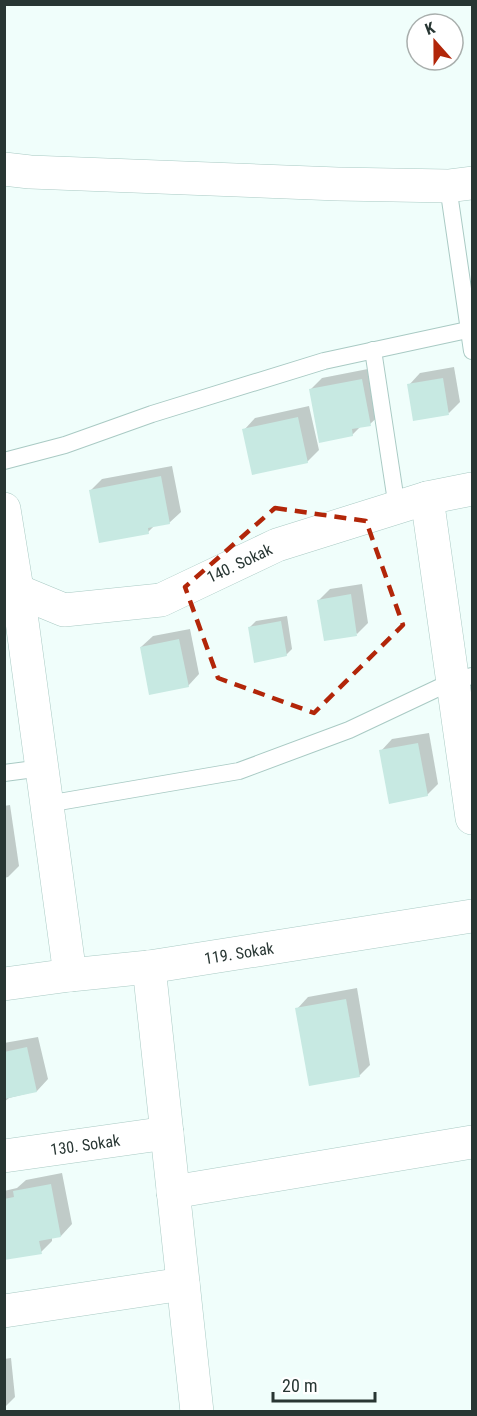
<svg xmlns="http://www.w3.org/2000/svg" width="477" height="1416" font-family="'Roboto Condensed',sans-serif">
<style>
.shadow{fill:#0003}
.building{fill:#c7e9e2}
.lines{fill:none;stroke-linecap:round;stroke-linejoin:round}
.lane-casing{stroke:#a9cac4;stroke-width:18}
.street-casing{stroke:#a9cac4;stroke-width:34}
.lane{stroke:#fff;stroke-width:16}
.street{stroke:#fff;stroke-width:33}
.marked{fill:none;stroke:#b22609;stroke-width:4.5;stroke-dasharray:12 8;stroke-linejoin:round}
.labels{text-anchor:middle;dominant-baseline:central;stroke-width:4.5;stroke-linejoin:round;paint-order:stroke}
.street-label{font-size:16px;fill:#283633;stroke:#fff}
</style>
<rect width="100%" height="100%" fill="#f0fefb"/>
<g class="shadow">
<path d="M 454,367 L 460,402 L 449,413 L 409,385 L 420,373 Z"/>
<path d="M 373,368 L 382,413 L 370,424 L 361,426 L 352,435 L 310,390 L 322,378 Z"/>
<path d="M 309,406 L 319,450 L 307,462 L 244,430 L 255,418 Z"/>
<path d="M 172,466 L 181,512 L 169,523 L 155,525 L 148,532 L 91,490 L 102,479 Z"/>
<path d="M 362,584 L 368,623 L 357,634 L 319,600 L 330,589 Z"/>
<path d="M 287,616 L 292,649 L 286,655 L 250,627 L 256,621 Z"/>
<path d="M 190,629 L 199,674 L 188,686 L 141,647 L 153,636 Z"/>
<path d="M 429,733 L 438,784 L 427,795 L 381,751 L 392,739 Z"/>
<path d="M 10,805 L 19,866 L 8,877 L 4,878 L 4,806 Z"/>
<path d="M 357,988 L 370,1065 L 359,1076 L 297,1009 L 308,997 Z"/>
<path d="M 38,1037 L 48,1079 L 37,1091 L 9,1098 L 4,1102 L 4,1043 Z"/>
<path d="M 62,1173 L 72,1224 L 61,1236 L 52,1237 L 52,1241 L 41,1252 L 4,1259 L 4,1191 L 17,1188 L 26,1180 Z"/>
<path d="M 11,1358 L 15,1397 L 4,1408 L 4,1359 Z"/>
</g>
<g class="building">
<path d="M 443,378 L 449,415 L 413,421 L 407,384 Z"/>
<path d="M 362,379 L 371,426 L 352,429 L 353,436 L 319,443 L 309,389 Z"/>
<path d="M 298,417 L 308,463 L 252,475 L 242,429 Z"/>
<path d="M 161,476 L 170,524 L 148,528 L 149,534 L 99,543 L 89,490 Z"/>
<path d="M 351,594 L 357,636 L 324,641 L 317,600 Z"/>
<path d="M 281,621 L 287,656 L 254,663 L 248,627 Z"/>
<path d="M 179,639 L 189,687 L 149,695 L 140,647 Z"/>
<path d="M 418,743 L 428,796 L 389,804 L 379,750 Z"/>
<path d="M 346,999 L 360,1077 L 309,1086 L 295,1008 Z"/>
<path d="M 27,1047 L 37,1092 L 4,1099 L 4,1052 Z"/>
<path d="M 51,1184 L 61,1237 L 39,1241 L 42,1254 L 4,1260 L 4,1199 L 14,1197 L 13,1191 Z"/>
</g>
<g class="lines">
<defs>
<g id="lane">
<path d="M 448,186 L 472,351"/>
<path d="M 373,350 L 397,508"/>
<path d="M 4,461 L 65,445 L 152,414 L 324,361 L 472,329"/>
<path d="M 4,773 L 42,768"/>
<path d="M 47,804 L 239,771 L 349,730 L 453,681 L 472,676"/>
</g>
<g id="street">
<path d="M 4,169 L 30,172 L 338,184 L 448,186 L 472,183"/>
<path d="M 427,498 L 472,818"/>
<path d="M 4,509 L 21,614 L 70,975"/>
<path id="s1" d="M 4,592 L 18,591 L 64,610 L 161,600 L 277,545 L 427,498 L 472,489"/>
<path d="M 149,967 L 197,1412"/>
<path id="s2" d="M 4,984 L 70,975 L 149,967 L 472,916"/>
<path id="s3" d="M 4,1156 L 167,1133"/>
<path d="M 173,1192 L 472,1142"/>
<path d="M 4,1311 L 183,1284"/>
</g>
</defs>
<use href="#lane" class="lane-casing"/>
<use href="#street" class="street-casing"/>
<use href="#lane" class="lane"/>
<use href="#street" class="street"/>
</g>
<path class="marked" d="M 275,508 L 366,521 L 403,625 L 314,713 L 218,678 L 185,587 Z"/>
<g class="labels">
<g class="street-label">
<text stroke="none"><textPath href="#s1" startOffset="248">140. Sokak</textPath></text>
<text stroke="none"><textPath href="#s2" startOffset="237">119. Sokak</textPath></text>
<text stroke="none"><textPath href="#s3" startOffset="82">130. Sokak</textPath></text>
</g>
</g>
<rect width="477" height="1416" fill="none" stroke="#283633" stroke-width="12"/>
<g transform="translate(435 42) rotate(339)"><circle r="28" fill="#ffffff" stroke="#a9afad" stroke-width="1.5"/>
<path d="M0-4.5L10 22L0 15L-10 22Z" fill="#b22609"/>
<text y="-9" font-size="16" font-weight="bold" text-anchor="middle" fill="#283633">K</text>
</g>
<path d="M273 1392v9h102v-9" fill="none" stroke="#283633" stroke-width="3"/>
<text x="282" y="1392" font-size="18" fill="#283633" stroke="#ffffff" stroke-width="4.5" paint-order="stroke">20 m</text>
</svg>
